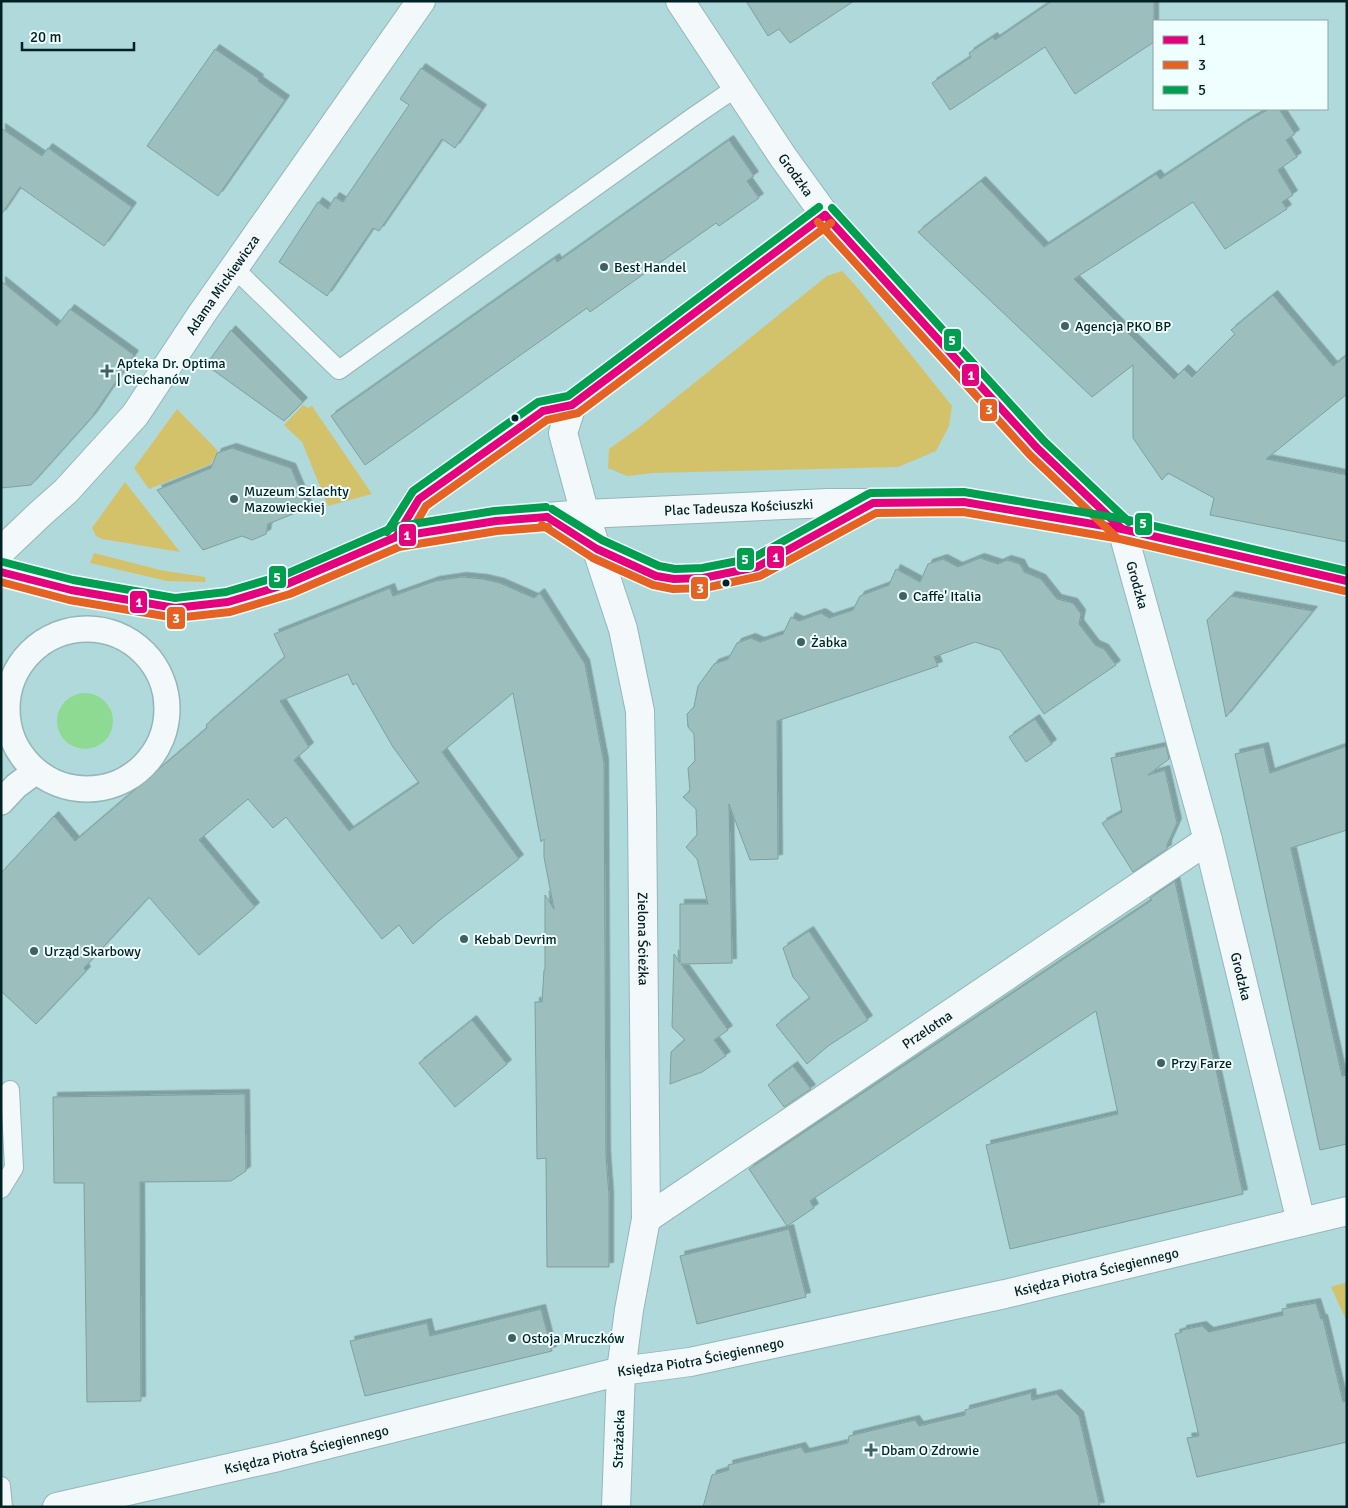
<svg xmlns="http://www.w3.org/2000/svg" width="1348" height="1508" font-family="Signika,sans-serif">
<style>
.green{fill:#d4c26b}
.water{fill:#8fda92}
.building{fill:#9cbebc;stroke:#7fa09e;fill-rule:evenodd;filter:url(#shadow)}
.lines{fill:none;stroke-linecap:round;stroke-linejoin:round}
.service-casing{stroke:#95b6b8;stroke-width:20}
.pedestrian-casing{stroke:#95b6b8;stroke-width:28}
.minor-casing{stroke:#95b6b8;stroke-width:30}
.tertiary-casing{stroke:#95b6b8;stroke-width:30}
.service{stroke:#f3f9fa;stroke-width:18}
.pedestrian{stroke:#f3f9fa;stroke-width:25}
.minor{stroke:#f3f9fa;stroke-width:28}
.tertiary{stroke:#f3f9fa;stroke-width:28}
.bus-1-casing{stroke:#effefe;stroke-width:11}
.bus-2-casing{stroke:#effefe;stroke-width:11}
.bus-3-casing{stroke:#effefe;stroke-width:11}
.bus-1{stroke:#e5007d;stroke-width:8}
.bus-2{stroke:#e66222;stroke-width:8}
.bus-3{stroke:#009f4f;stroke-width:8}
.poi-dot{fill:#3e6264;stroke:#effefe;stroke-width:2}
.bus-dot{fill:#012224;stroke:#effefe;stroke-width:2}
.labels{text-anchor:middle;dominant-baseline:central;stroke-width:4;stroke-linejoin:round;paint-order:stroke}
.street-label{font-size:14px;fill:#012224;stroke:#effefe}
.poi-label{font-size:14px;fill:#012224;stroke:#effefe;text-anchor:start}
.line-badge{stroke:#effefe;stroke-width:2}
.badge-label{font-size:14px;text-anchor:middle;font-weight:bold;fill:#fff}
</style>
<defs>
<filter id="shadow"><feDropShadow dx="4.5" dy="-4.5" stdDeviation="0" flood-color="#0004"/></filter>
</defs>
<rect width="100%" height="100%" fill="#afd9db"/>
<g class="green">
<path d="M 842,271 L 856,286 L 952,406 L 949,426 L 936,451 L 898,467 L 653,473 L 627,476 L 608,468 L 609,449 L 637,429 L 827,276 Z"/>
<path d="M 303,405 L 308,408 L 312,406 L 372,494 L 328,506 L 302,442 L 284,425 Z"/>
<path d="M 177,409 L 218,451 L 211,464 L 149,489 L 134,468 Z"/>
<path d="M 125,482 L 180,552 L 102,539 L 96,536 L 92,528 Z"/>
<path d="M 94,553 L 160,570 L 205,577 L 206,582 L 167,581 L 90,563 Z"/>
<path d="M 1347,1282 L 1347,1322 L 1331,1287 Z"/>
</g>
<circle class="water" cx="85" cy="721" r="28"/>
<g class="building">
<path d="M 746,1 L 854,1 L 790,43 L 779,29 L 768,36 Z"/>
<path d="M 1052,1 L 1154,1 L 1154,42 L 1075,94 L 1045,47 L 950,110 L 932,83 L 971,57 L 969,53 L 993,37 L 995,40 Z"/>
<path d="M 215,49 L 259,79 L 258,81 L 285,100 L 218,196 L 147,146 Z"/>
<path d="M 421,68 L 482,109 L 455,148 L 442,139 L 379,231 L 373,228 L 327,296 L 279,262 L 318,202 L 328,209 L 335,197 L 343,202 L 409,105 L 400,99 Z"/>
<path d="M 1269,109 L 1279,109 L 1295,134 L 1286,140 L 1297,157 L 1278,170 L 1293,195 L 1282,202 L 1287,209 L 1225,249 L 1193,202 L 1074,279 L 1174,379 L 1184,369 L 1192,377 L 1235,334 L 1231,330 L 1273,295 L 1333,366 L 1347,355 L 1347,394 L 1266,459 L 1347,475 L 1347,542 L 1210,515 L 1214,498 L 1168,473 L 1162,480 L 1133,438 L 1133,365 L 1092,397 L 918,232 L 981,181 L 1044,247 L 1156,174 L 1160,179 L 1246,122 Z"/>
<path d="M 1,128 L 42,156 L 48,148 L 132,207 L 104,246 L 20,187 L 1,215 Z"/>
<path d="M 729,140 L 754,176 L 747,181 L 759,198 L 719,226 L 716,223 L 590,312 L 587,308 L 365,465 L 331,416 L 555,258 L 557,262 Z"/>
<path d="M 1,281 L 57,326 L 70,309 L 134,355 L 92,417 L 31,485 L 1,488 Z"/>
<path d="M 231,330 L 303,402 L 284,421 L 206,365 Z"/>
<path d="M 232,448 L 291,468 L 308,508 L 268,524 L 266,534 L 252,540 L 242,536 L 203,550 L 157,490 L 211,468 L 217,453 Z"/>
<path d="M 980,558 L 998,564 L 1007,560 L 1020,564 L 1024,572 L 1041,579 L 1057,599 L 1073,603 L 1081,614 L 1079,624 L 1095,645 L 1104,649 L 1116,665 L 1044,714 L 1000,650 L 975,642 L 934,657 L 938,666 L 777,721 L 778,859 L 750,860 L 729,804 L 732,963 L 681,964 L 728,1030 L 714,1040 L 726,1056 L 702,1072 L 670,1084 L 671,1052 L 685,1040 L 672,1027 L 674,954 L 680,963 L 680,904 L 708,904 L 697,859 L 686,847 L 697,835 L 696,809 L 683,797 L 690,791 L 688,768 L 695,761 L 694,734 L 688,727 L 687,714 L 694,707 L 698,686 L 714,664 L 728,659 L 737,643 L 751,638 L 760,642 L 783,634 L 791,617 L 799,621 L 821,613 L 829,618 L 853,610 L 860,596 L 889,585 L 896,569 L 920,582 L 928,564 L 943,559 L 958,567 Z"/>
<path d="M 462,577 L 483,579 L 500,583 L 534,598 L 540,593 L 585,664 L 604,763 L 606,1156 L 609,1196 L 609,1267 L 547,1267 L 546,1158 L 537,1159 L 535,1002 L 542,1002 L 544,970 L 545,970 L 545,895 L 554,909 L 544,857 L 544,839 L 541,842 L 513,693 L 442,752 L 519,859 L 436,923 L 413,944 L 399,925 L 382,939 L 286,817 L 273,828 L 248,799 L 199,840 L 255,907 L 199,955 L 149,897 L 84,968 L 86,971 L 36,1024 L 1,991 L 1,873 L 54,816 L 75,841 L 207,728 L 206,725 L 285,657 L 274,634 L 390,588 L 393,596 L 435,581 ZM 348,674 L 353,685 L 356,683 L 393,747 L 419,783 L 349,831 L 294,760 L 309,747 L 280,701 Z"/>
<path d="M 1231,596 L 1313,611 L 1226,717 L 1207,620 Z"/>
<path d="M 1035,719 L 1052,744 L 1026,762 L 1009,737 Z"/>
<path d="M 1166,746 L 1169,759 L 1148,775 L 1165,770 L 1177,823 L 1167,845 L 1167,849 L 1133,872 L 1102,823 L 1122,812 L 1111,758 Z"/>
<path d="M 1347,746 L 1347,830 L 1291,848 L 1342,1076 L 1347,1075 L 1347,1144 L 1320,1150 L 1235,754 L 1264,747 L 1270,773 Z"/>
<path d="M 1175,881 L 1243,1194 L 1010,1249 L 986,1145 L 1118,1114 L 1096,1011 L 810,1201 L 814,1208 L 787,1226 L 749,1169 L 1152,900 L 1150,898 Z"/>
<path d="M 809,931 L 868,1020 L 828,1046 L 807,1064 L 776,1025 L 810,998 L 793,977 L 783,948 Z"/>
<path d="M 472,1020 L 507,1064 L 455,1107 L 419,1063 Z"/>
<path d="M 793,1066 L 811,1089 L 784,1107 L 768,1085 Z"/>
<path d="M 245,1094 L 246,1171 L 231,1181 L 140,1182 L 141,1401 L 87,1402 L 84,1183 L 54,1183 L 53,1097 Z"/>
<path d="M 789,1229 L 806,1297 L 697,1324 L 680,1256 Z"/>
<path d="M 1316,1303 L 1321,1319 L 1323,1319 L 1343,1402 L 1347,1401 L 1347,1442 L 1197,1477 L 1187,1438 L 1199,1436 L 1175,1334 L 1182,1332 L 1182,1330 L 1202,1326 L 1209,1332 L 1283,1315 L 1282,1309 Z"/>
<path d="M 541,1309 L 552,1351 L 365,1396 L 350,1341 L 427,1323 L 430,1336 Z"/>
<path d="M 1031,1393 L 1032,1400 L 1057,1394 L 1079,1416 L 1100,1507 L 703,1507 L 712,1475 L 729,1470 L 728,1465 L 801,1447 L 805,1453 L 848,1443 L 849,1436 L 915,1420 L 919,1426 L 965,1415 L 965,1410 Z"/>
</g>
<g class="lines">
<defs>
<g id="service">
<path d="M 234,268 L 339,370 L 693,117 L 737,87"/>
<path d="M 548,517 C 579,537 622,567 658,576 C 684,583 734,577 759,566 C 797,549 833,525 869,505"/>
<path d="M 1,1189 L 14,1168 L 10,1090"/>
<path d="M 1,1486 L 3,1507"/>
</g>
<g id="pedestrian">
<circle cx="87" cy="709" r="80"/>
<path d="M 1,802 L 16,786 L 36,771"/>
</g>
<g id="minor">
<path id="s1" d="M 680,1 L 783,157 L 825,215 L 1037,448 L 1122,529 L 1208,840 L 1301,1222"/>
<path id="s2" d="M 572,405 L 563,433 L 585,514 L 623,629 L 640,711 L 642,810 L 646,1219 L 629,1310 L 621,1371 L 616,1507"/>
<path d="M 396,537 L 419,499 L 543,411 L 572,405 L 825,215"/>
<path id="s3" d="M 1,551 L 40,514 L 66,491 L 135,415 L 201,315 L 421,1"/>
<path id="s4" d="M 646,1219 L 1208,840"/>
<path id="s5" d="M 57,1507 L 278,1457 L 621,1371 L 690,1362 L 1005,1294 L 1347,1211"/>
</g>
<g id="tertiary">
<path id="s6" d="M 1,572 L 71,590 L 175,608 L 228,602 L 287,584 L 396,537 L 496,521 L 585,514 L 828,503 L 890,503 L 964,502 L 1122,529 L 1347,581"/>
</g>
</defs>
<use href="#service" class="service-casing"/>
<use href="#pedestrian" class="pedestrian-casing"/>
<use href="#minor" class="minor-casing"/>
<use href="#tertiary" class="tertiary-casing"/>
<use href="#service" class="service"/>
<use href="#pedestrian" class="pedestrian"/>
<use href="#minor" class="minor"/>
<use href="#tertiary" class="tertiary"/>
<defs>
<g id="bus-1">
<path d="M 825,215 L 1037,448 L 1122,529"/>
<path d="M 547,517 L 597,549 L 656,576 L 674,579 L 703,578 L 757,567 L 873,503 L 964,502 L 1122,529 L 1347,581"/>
<path d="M 396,537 L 419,499 L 543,411 L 572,405 L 825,215"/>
<path d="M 1,572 L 71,590 L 175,608 L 228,602 L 287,584 L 396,537 L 496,521 L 547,517"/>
</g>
<g id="bus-2">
<path d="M 818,222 L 1030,455 L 1115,536"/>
<path d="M 542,525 L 593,558 L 653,585 L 673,589 L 705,588 L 760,576 L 876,513 L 963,512 L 1120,539 L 1345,591"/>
<path d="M 405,542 L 426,506 L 547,420 L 578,413 L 831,223"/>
<path d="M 1,582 L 69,600 L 176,618 L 230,612 L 290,594 L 399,547 L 497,531 L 548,527"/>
</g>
<g id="bus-3">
<path d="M 832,208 L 1044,441 L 1129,522"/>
<path d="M 552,509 L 602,540 L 659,566 L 675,569 L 702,568 L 753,558 L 870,493 L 964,492 L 1124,519 L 1347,571"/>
<path d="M 387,532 L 413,491 L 538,402 L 568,396 L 819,207"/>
<path d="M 3,562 L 73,580 L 175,598 L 226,592 L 284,575 L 394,527 L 494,511 L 546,507"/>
</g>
</defs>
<use href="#bus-1" class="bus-1-casing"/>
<use href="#bus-2" class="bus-2-casing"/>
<use href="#bus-3" class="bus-3-casing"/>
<use href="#bus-1" class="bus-1"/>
<use href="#bus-2" class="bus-2"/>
<use href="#bus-3" class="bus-3"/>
</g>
<g class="poi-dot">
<circle cx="604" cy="267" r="5"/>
<circle cx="1065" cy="326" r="5"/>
<path d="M104.5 363.5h5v5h5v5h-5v5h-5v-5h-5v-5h5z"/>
<circle cx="234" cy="499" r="5"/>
<circle cx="903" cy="596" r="5"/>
<circle cx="801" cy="642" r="5"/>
<circle cx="464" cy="939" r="5"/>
<circle cx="34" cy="951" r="5"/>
<circle cx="1161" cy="1063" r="5"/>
<circle cx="512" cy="1338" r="5"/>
<path d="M868.5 1442.5h5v5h5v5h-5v5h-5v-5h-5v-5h5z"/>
</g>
<g class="bus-dot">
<circle cx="515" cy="418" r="4.5"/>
<circle cx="726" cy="583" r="4.5"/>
</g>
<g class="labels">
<g class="street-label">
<text stroke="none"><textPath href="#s1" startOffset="209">Grodzka</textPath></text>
<text stroke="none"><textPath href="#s3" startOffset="348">Adama Mickiewicza</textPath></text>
<text stroke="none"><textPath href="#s6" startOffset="756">Plac Tadeusza Kościuszki</textPath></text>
<text stroke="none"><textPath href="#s1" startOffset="749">Grodzka</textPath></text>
<text stroke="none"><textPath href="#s2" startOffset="546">Zielona Ścieżka</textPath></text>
<text stroke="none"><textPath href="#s1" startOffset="1154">Grodzka</textPath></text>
<text stroke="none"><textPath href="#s4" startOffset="339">Przelotna</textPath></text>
<text stroke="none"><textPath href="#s5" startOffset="1066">Księdza Piotra Ściegiennego</textPath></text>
<text stroke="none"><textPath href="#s5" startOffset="661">Księdza Piotra Ściegiennego</textPath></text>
<text transform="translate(619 1439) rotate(-88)">Strażacka</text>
<text stroke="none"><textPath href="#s5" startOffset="256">Księdza Piotra Ściegiennego</textPath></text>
</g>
<g class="poi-label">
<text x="614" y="267">Best Handel</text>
<text x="1075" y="326">Agencja PKO BP</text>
<text x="117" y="363">Apteka Dr. Optima<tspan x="117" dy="16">| Ciechanów</tspan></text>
<text x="244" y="491">Muzeum Szlachty<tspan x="244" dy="16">Mazowieckiej</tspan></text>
<text x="913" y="596">Caffe' Italia</text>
<text x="811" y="642">Żabka</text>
<text x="474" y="939">Kebab Devrim</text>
<text x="44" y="951">Urząd Skarbowy</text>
<text x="1171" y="1063">Przy Farze</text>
<text x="522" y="1338">Ostoja Mruczków</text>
<text x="881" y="1450">Dbam O Zdrowie</text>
</g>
</g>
<g class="line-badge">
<rect x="943" y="328" width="19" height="24" rx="5" fill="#009f4f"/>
<rect x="961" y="363" width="19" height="24" rx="5" fill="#e5007d"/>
<rect x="979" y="398" width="19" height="24" rx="5" fill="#e66222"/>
<rect x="1134" y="512" width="19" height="24" rx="5" fill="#009f4f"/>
<rect x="398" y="523" width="19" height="24" rx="5" fill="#e5007d"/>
<rect x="766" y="545" width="19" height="24" rx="5" fill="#e5007d"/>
<rect x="736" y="547" width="19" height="24" rx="5" fill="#009f4f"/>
<rect x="268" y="565" width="19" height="24" rx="5" fill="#009f4f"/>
<rect x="690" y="576" width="19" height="24" rx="5" fill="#e66222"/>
<rect x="129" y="590" width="19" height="24" rx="5" fill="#e5007d"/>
<rect x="166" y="606" width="20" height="24" rx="5" fill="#e66222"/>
</g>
<g class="badge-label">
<text x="952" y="345">5</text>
<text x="971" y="380">1</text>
<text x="989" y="414">3</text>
<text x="1143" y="528">5</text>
<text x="407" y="540">1</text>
<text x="776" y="562">1</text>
<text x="745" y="564">5</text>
<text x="277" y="582">5</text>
<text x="700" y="593">3</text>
<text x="139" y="607">1</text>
<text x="176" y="623">3</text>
</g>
<rect width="1348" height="1508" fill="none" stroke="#012224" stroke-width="5"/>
<rect x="1153" y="20" width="175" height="90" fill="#effefe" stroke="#90a6a7"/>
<rect x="1163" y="36" width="25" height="8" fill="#e5007d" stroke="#90a6a7"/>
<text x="1198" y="45" font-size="15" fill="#012224">1</text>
<rect x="1163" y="61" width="25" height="8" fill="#e66222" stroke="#90a6a7"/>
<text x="1198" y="70" font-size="15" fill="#012224">3</text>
<rect x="1163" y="86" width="25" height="8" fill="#009f4f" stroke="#90a6a7"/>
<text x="1198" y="95" font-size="15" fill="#012224">5</text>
<path d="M22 42v8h112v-8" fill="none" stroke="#012224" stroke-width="2.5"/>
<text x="30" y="42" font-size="15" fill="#012224" stroke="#effefe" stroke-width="4" paint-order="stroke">20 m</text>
</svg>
